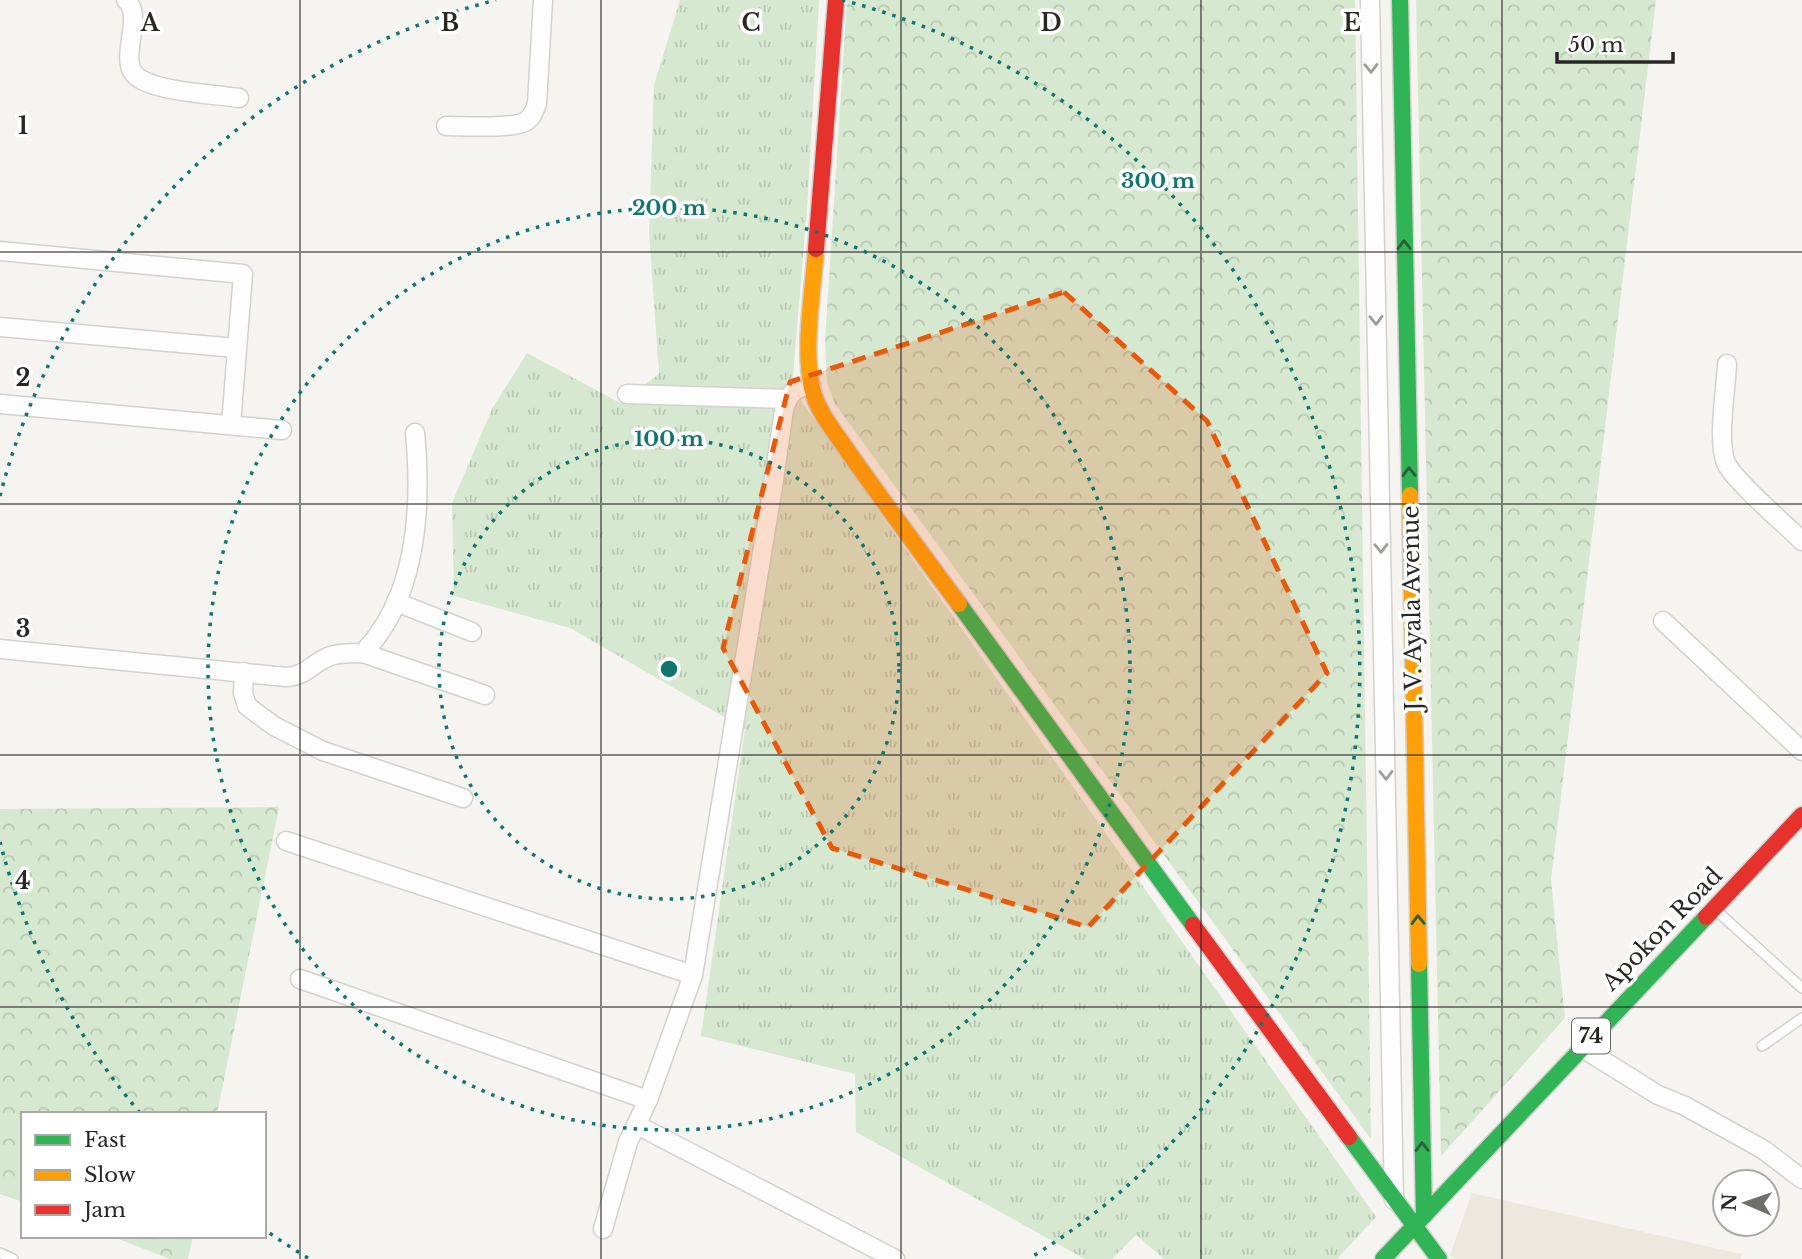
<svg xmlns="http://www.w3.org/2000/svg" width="1802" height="1259" font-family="'Libre Baskerville',serif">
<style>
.built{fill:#ebe8de}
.grass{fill:url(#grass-tufts)}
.forest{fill:url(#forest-crowns)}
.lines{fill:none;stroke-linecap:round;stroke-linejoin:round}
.lane-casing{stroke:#d2d1ce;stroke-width:12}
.street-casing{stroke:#d2d1ce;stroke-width:21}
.fast-casing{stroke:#d2d1ce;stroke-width:19}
.slow-casing{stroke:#d2d1ce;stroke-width:19}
.jam-casing{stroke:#d2d1ce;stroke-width:19}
.lane{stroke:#fefdfd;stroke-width:9}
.street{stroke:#fefdfd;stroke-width:18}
.fast{stroke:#30b455;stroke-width:16}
.slow{stroke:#ff9f0a;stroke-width:16}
.jam{stroke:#e5322d;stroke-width:16}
.oneway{stroke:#9e9d9c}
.oneway2{stroke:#2b5f38}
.marked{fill:#e8590c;fill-opacity:0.2;stroke:#e8590c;stroke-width:5;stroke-dasharray:14 9;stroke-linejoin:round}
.grid{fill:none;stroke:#282725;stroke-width:2;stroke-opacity:0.55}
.ring{fill:none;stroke:#0f766e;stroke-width:3.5;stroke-dasharray:3.5 7}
.labels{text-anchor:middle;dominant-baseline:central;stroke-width:7;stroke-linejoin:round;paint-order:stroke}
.shield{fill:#fff;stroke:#686866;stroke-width:2}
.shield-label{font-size:21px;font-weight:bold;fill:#282725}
.street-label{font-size:23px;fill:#282725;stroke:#fff}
.grid-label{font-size:23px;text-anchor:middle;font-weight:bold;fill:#282725;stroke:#fff;stroke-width:7;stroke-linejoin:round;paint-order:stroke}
.centre{fill:#0f766e;stroke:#fff;stroke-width:3.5}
.ring-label{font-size:21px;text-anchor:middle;font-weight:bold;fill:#0f766e;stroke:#fff;stroke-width:7;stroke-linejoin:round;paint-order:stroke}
</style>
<defs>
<pattern id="grass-tufts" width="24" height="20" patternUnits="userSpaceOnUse" patternTransform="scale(1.75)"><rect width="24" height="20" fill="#d6e8d0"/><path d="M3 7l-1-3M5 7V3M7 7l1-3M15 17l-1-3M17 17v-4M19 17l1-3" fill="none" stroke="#b8c7b2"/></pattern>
<pattern id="forest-crowns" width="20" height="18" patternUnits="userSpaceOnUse" patternTransform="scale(1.75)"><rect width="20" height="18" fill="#d6e8d0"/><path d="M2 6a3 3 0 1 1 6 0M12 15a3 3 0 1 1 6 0" fill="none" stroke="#b8c7b2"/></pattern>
</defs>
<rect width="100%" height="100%" fill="#f5f4f0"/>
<path class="built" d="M 1472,1193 L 1741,1254 L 1741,1259 L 1456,1259 L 1450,1255 Z"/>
<path class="grass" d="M 680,0 L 819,0 L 807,209 L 792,388 L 1376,1217 L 1337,1259 L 1164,1259 L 1136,1235 L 1112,1259 L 1085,1259 L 856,1132 L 855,1074 L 701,1036 L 745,729 L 570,628 L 454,596 L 452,503 L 492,409 L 527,353 L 620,403 L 659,374 L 649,232 L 654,85 Z"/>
<g class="forest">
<path d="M 847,0 L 1355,0 L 1371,1139 L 835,404 L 827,383 L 825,341 Z"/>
<path d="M 1416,0 L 1656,0 L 1551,880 L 1565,1018 L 1441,1156 Z"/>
<path d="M 279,807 L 217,1114 L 23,1114 L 23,1202 L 0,1194 L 0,809 Z"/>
<path d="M 111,1236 L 193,1236 L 188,1259 L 170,1259 Z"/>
</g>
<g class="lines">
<defs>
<g id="lane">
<path d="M 1718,912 L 1802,988"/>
<path d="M 1762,1046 L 1802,1018"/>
<path d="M 0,1253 L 13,1259"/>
</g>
<g id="street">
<path d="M 126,0 C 147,18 112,66 142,80 C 164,92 212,94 239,98"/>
<path d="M 1370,0 L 1394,1200"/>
<path d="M 446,126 C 464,126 510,129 525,122 C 532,118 534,111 537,104 L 543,0"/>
<path d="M 0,251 L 243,274 L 231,425"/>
<path d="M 0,327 L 236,348"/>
<path d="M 1727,364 C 1726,388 1717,442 1726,463 C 1735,482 1785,524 1802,541"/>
<path d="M 627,394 L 787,399"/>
<path d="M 0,404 L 282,430"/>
<path d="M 396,602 L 472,632"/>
<path d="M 1663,621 L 1802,751"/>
<path d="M 0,649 L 286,677 C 306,676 311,664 328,657 C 339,652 352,654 363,653 C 418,596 422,507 415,433"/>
<path d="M 363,653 L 485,695"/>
<path d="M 244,672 L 243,693 L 247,706 L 274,726 L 323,751 L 463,798"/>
<path d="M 286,841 L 693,975"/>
<path d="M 300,979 L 648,1100"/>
<path d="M 1581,1047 L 1658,1095 L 1685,1106 L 1764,1150 L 1802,1179"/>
<path d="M 637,1125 L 895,1259"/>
<path d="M 603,1229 L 628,1142 L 648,1100 L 693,975 L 773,486 L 784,410 C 788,394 795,388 811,385"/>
</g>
<g id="fast">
<path d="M 1400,0 L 1410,495"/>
<path d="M 959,604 L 1193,925"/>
<path d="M 1419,964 L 1424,1216"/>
<path d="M 1349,1137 L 1439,1259"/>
<path d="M 1383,1259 L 1706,917"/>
</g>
<g id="slow">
<path d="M 816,249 C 813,292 803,347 812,388 C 817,412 836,433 849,453 C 885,504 922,554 959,604"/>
<path d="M 1410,495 L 1419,964"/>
</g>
<g id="jam">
<path d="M 816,249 L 836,0"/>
<path d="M 1706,917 L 1802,815"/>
<path d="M 1193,925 L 1349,1137"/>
</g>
</defs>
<use href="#lane" class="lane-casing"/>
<use href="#street" class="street-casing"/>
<use href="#fast" class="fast-casing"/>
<use href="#slow" class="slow-casing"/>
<use href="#jam" class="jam-casing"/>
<use href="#lane" class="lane"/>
<use href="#street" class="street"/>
<use href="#fast" class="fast"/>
<use href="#slow" class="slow"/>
<use href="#jam" class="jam"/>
</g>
<defs><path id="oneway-chevron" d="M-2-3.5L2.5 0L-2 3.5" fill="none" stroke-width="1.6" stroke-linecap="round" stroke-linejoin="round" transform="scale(1.75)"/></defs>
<g class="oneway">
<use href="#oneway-chevron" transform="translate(1371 68) rotate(89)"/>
<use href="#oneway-chevron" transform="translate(1376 320) rotate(89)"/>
<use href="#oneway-chevron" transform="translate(1381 548) rotate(89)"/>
<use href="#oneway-chevron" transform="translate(1386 775) rotate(89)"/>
</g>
<g class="oneway2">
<use href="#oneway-chevron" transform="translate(1404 245) rotate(-91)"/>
<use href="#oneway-chevron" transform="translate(1409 472) rotate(-91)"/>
<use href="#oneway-chevron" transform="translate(1418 920) rotate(-91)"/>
<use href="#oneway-chevron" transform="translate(1422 1147) rotate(-91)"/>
</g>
<path class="marked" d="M 1064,292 L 1207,421 L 1327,673 L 1088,927 L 832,848 L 723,648 L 790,382 Z"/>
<path class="grid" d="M 300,0 L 300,1259M 601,0 L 601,1259M 901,0 L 901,1259M 1201,0 L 1201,1259M 1502,0 L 1502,1259M 0,252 L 1802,252M 0,504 L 1802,504M 0,755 L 1802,755M 0,1007 L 1802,1007"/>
<g class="ring">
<circle cx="669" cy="669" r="230"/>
<circle cx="669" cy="669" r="461"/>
<path d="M308 1258A691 691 0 0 1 268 1232M140 1113A691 691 0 0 1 0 842M0 496A691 691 0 0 1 496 0M842 0A691 691 0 0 1 1030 1258"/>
</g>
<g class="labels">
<rect class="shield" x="1572" y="1018.5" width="38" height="35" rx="5"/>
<g class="shield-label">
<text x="1591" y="1036">74</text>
</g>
<g class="street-label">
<text transform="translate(1412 608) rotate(-91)">J. V. Ayala Avenue</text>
<text transform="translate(1662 929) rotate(-46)">Apokon Road</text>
</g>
</g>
<g class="grid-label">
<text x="150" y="31">A</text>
<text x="450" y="31">B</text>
<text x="751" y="31">C</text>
<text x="1051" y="31">D</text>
<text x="1352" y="31">E</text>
<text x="23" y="134">1</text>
<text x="23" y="386">2</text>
<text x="23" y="637">3</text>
<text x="23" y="889">4</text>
</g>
<circle cx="669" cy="669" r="10" class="centre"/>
<g class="ring-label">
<text x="1158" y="188">300 m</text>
<text x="669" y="215">200 m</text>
<text x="669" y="446">100 m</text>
</g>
<rect x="21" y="1112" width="245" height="126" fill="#ffffff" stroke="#a9a9a8" stroke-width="2"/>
<rect x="35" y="1135" width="35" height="10" fill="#30b455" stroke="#a9a9a8" stroke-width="2"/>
<text x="84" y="1147" font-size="21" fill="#282725">Fast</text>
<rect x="35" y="1170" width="35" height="10" fill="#ff9f0a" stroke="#a9a9a8" stroke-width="2"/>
<text x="84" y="1182" font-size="21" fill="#282725">Slow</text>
<rect x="35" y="1205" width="35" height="10" fill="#e5322d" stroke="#a9a9a8" stroke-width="2"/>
<text x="84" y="1217" font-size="21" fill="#282725">Jam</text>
<g transform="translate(1746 1203) rotate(272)"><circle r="33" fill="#ffffff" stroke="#a9a9a8" stroke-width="2"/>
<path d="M0-5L12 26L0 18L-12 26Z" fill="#706f6c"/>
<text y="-10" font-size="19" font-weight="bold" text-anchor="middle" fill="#282725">N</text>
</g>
<path d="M1557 52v10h116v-10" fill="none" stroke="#282725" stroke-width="3.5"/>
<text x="1568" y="52" font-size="21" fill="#282725" stroke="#ffffff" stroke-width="5" paint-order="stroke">50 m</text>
</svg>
